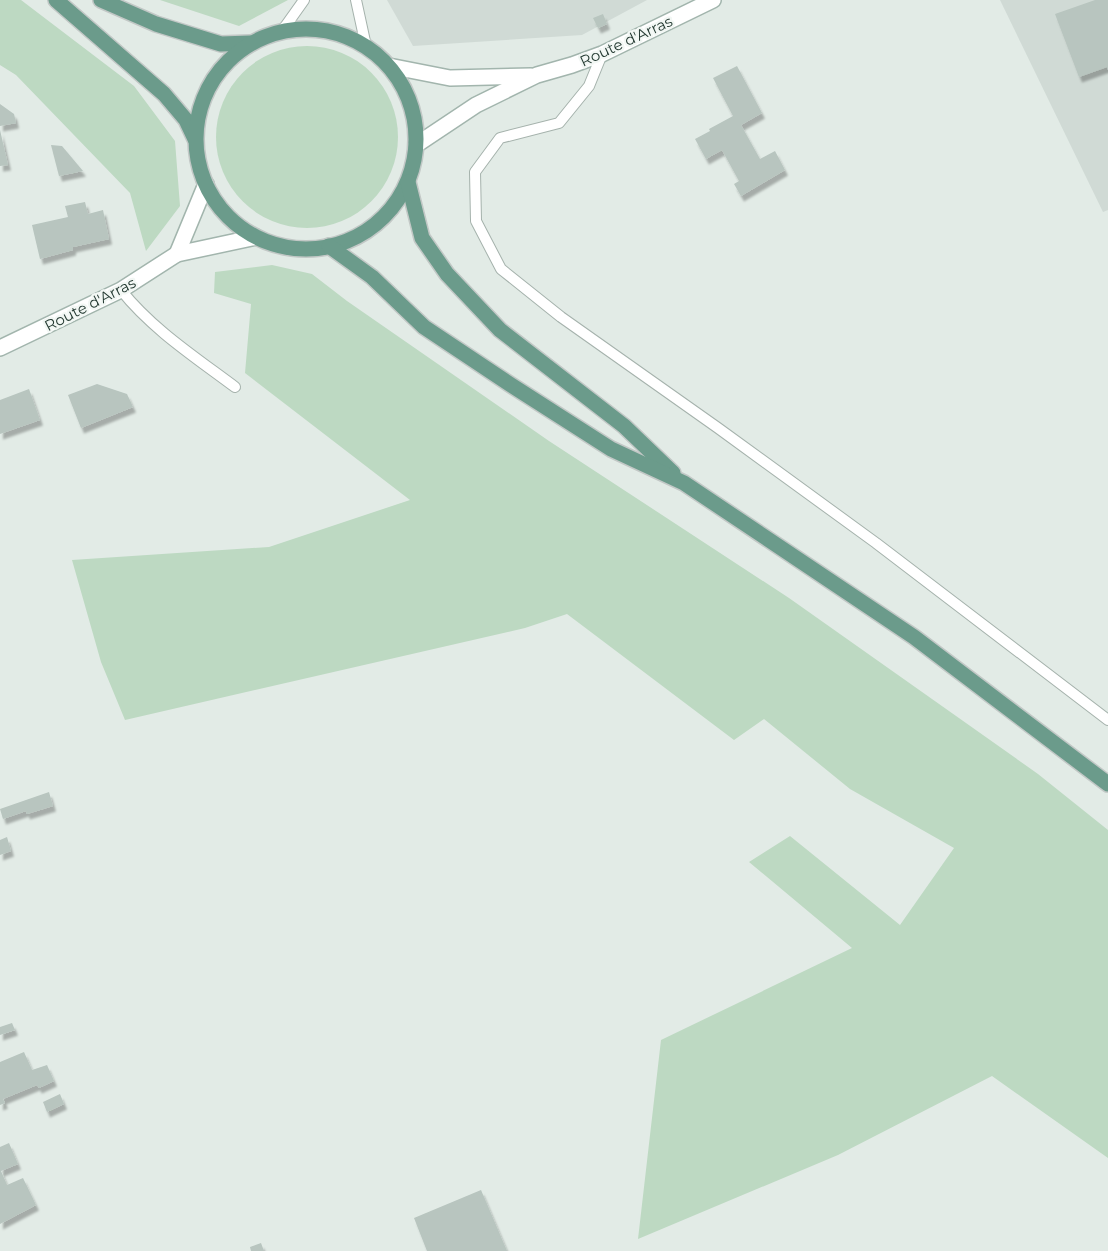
<svg xmlns="http://www.w3.org/2000/svg" width="1108" height="1251" font-family="Montserrat,sans-serif">
<style>
.built{fill:#d0dad5}
.green{fill:#bdd9c2}
.building{fill:#b8c5bf;filter:url(#shadow)}
.lines{fill:none;stroke-linecap:round;stroke-linejoin:round}
.service-casing{stroke:#a5b2ac;stroke-width:12}
.secondary-casing{stroke:#a2b5ad;stroke-width:18}
.primary-casing{stroke:#c2c8c6;stroke-width:18}
.service{stroke:#fff;stroke-width:10}
.secondary{stroke:#fff;stroke-width:15}
.primary{stroke:#6b9b8b;stroke-width:15}
.labels{text-anchor:middle;dominant-baseline:central;stroke-width:4.5;stroke-linejoin:round;paint-order:stroke}
.street-label{font-size:15px;fill:#243a32;stroke:#f2f7f4}
</style>
<defs>
<filter id="shadow"><feDropShadow dx="3" dy="5.5" stdDeviation="1" flood-color="#0004"/></filter>
</defs>
<rect width="100%" height="100%" fill="#e2ebe6"/>
<g class="built">
<path d="M 387,0 L 647,0 L 582,35 L 413,46 Z"/>
<path d="M 1000,0 L 1108,0 L 1108,210 L 1103,212 Z"/>
</g>
<g class="green">
<path d="M 0,0 L 21,0 L 134,86 L 175,141 L 180,206 L 146,251 L 130,193 L 16,75 L 0,65 Z"/>
<path d="M 160,0 L 288,0 L 239,26 Z"/>
<circle cx="307" cy="137" r="91"/>
<path d="M 272,265 L 312,274 L 347,301 L 549,441 L 789,598 L 1038,774 L 1108,830 L 1108,1158 L 992,1076 L 838,1155 L 638,1239 L 661,1040 L 852,948 L 749,862 L 790,836 L 900,925 L 954,848 L 850,789 L 764,719 L 734,740 L 567,614 L 525,628 L 125,720 L 101,662 L 72,560 L 269,547 L 410,500 L 245,373 L 251,304 L 214,293 L 215,272 Z"/>
</g>
<g class="building">
<path d="M 1095,0 L 1108,0 L 1108,70 L 1107,67 L 1079,77 L 1055,14 Z"/>
<path d="M 603,14 L 607,24 L 598,28 L 593,18 Z"/>
<path d="M 737,66 L 762,113 L 741,125 L 760,159 L 775,151 L 785,170 L 741,196 L 734,184 L 739,181 L 722,150 L 706,159 L 695,139 L 710,131 L 709,129 L 733,116 L 713,78 Z"/>
<path d="M 0,104 L 14,114 L 16,123 L 0,126 Z"/>
<path d="M 0,130 L 8,165 L 0,166 Z"/>
<path d="M 51,145 L 62,146 L 83,171 L 59,176 Z"/>
<path d="M 85,202 L 88,214 L 103,210 L 109,239 L 73,247 L 73,250 L 40,259 L 32,225 L 68,217 L 65,206 Z"/>
<path d="M 97,384 L 127,394 L 133,407 L 81,428 L 68,395 Z"/>
<path d="M 29,389 L 40,420 L 0,434 L 0,400 Z"/>
<path d="M 49,792 L 53,806 L 27,814 L 26,811 L 3,819 L 0,809 Z"/>
<path d="M 7,837 L 11,851 L 0,855 L 0,840 Z"/>
<path d="M 12,1023 L 15,1030 L 0,1035 L 0,1027 Z"/>
<path d="M 24,1052 L 32,1070 L 47,1065 L 54,1081 L 39,1088 L 37,1085 L 3,1099 L 5,1103 L 0,1105 L 0,1062 Z"/>
<path d="M 60,1094 L 64,1104 L 47,1112 L 43,1102 Z"/>
<path d="M 9,1143 L 18,1164 L 1,1171 L 7,1185 L 23,1178 L 36,1205 L 0,1224 L 0,1147 Z"/>
<path d="M 481,1190 L 507,1251 L 427,1251 L 414,1218 Z"/>
<path d="M 261,1243 L 264,1251 L 251,1251 L 250,1247 Z"/>
</g>
<g class="lines">
<defs>
<g id="service">
<path d="M 356,0 L 366,46"/>
<path d="M 282,31 L 304,0"/>
<path d="M 602,54 L 589,86 L 559,123 L 500,138 L 475,172 L 476,221 L 501,269 L 561,317 L 718,428 L 876,543 L 1108,720"/>
<path d="M 121,290 C 152,329 195,357 235,387"/>
</g>
<g id="secondary">
<path d="M 389,66 L 450,78 L 531,76"/>
<path d="M 416,145 L 476,105 L 537,75 L 572,65 L 602,54 L 713,0"/>
<path d="M 177,254 L 206,184"/>
<path d="M 0,348 L 121,290 L 177,254 L 256,237"/>
</g>
<g id="primary">
<path d="M 56,0 L 164,94 L 186,120 L 195,139"/>
<path d="M 101,0 L 156,24 L 221,44 L 250,43"/>
<circle cx="306" cy="139" r="110"/>
<path d="M 408,182 L 422,238 L 447,274 L 500,330 L 624,426 L 673,473"/>
<path d="M 329,246 L 372,277 L 424,327 L 511,385 L 611,449 L 684,483 L 914,637 L 1108,784"/>
</g>
</defs>
<use href="#service" class="service-casing"/>
<use href="#secondary" class="secondary-casing"/>
<use href="#primary" class="primary-casing"/>
<use href="#service" class="service"/>
<use href="#secondary" class="secondary"/>
<use href="#primary" class="primary"/>
</g>
<g class="labels">
<g class="street-label">
<text transform="translate(626 41) rotate(-25)">Route d'Arras</text>
<text transform="translate(90 304) rotate(-27)">Route d'Arras</text>
</g>
</g>
</svg>
